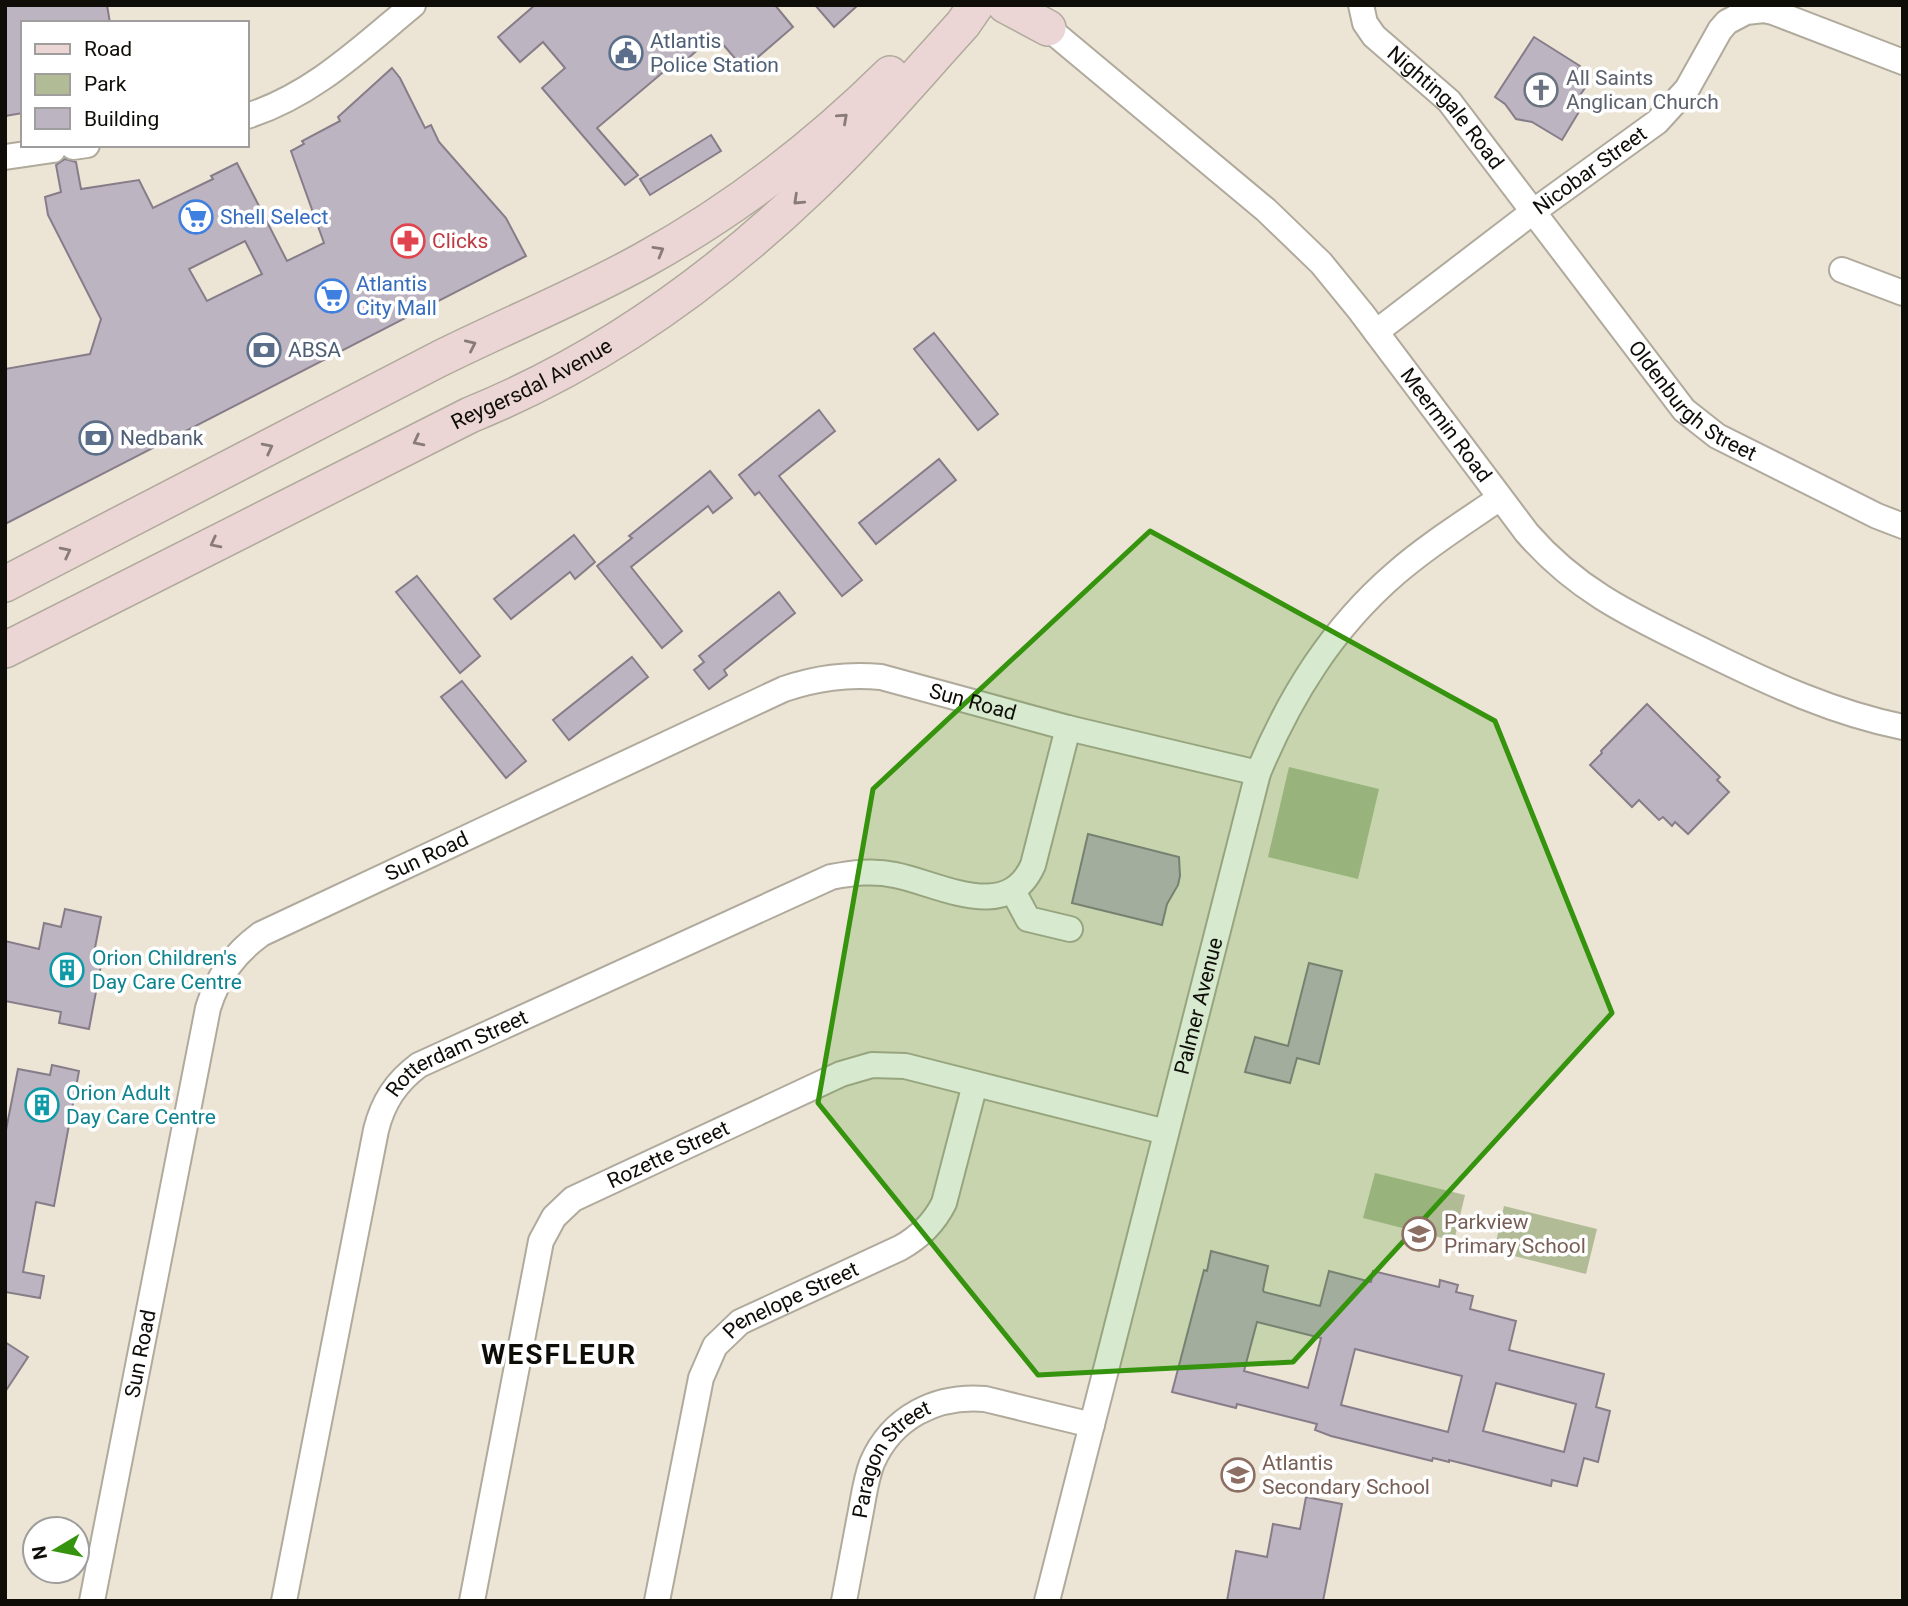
<svg xmlns="http://www.w3.org/2000/svg" width="1908" height="1606" font-family="Roboto,sans-serif">
<style>
.green{fill:#b1bc96}
.building{fill:#bdb4c1;stroke:#867d89;stroke-width:2;fill-rule:evenodd}
.lines{fill:none;stroke-linecap:round;stroke-linejoin:round}
.street-casing{stroke:#b0aa9c;stroke-width:28}
.secondary-casing{stroke:#b0aa9c;stroke-width:38}
.street{stroke:#fff;stroke-width:24}
.secondary{stroke:#ebd5d5;stroke-width:35}
.oneway{stroke:#887b79}
.marked{fill:#35930d;fill-opacity:0.2;stroke:#35930d;stroke-width:5;stroke-linejoin:round}
.labels{text-anchor:middle;dominant-baseline:central;stroke-width:7;stroke-linejoin:round;paint-order:stroke}
.service-label{font-size:21px;fill:#4e5e75;stroke:#fff;text-anchor:start}
.worship-label{font-size:21px;fill:#5b616d;stroke:#fff;text-anchor:start}
.street-label{font-size:21px;fill:#0f0d08;stroke:#fff}
.shop-label{font-size:21px;fill:#366cbe;stroke:#fff;text-anchor:start}
.health-label{font-size:21px;fill:#be3a42;stroke:#fff;text-anchor:start}
.culture-label{font-size:21px;fill:#0d838f;stroke:#fff;text-anchor:start}
.education-label{font-size:21px;fill:#785e54;stroke:#fff;text-anchor:start}
.district-label{font-size:28px;font-weight:bold;letter-spacing:2px;fill:#0f0d08;stroke:#fff}
</style>
<rect width="100%" height="100%" fill="#ece5d6"/>
<g class="green">
<path d="M 1289,767 L 1379,789 L 1358,879 L 1268,857 Z"/>
<path d="M 1375,1173 L 1465,1195 L 1454,1241 L 1363,1218 Z"/>
<path d="M 1504,1206 L 1597,1229 L 1586,1274 L 1494,1251 Z"/>
</g>
<g class="building">
<path d="M 5,5 L 107,5 L 110,23 L 23,23 L 23,113 L 5,116 Z"/>
<path d="M 535,5 L 775,5 L 793,27 L 744,69 L 715,35 L 685,61 L 681,57 L 597,128 L 638,175 L 625,185 L 542,88 L 565,68 L 543,42 L 520,62 L 498,37 Z"/>
<path d="M 815,5 L 858,5 L 834,27 Z"/>
<path d="M 1534,37 L 1580,66 L 1573,77 L 1587,85 L 1576,101 L 1583,105 L 1562,140 L 1532,122 L 1516,119 L 1505,104 L 1495,97 Z"/>
<path d="M 392,68 L 400,78 L 425,128 L 431,125 L 439,142 L 506,218 L 526,256 L 5,524 L 5,369 L 90,354 L 101,319 L 48,215 L 45,197 L 61,192 L 56,165 L 65,159 L 76,162 L 81,189 L 139,180 L 153,208 L 213,179 L 211,176 L 237,163 L 287,261 L 324,243 L 291,151 L 304,144 L 302,141 L 340,121 L 338,117 ZM 245,241 L 262,274 L 207,301 L 189,269 Z"/>
<path d="M 711,135 L 721,151 L 650,195 L 640,179 Z"/>
<path d="M 934,333 L 998,414 L 978,430 L 914,349 Z"/>
<path d="M 819,410 L 835,431 L 779,476 L 862,580 L 842,596 L 759,492 L 755,495 L 739,475 Z"/>
<path d="M 939,459 L 956,480 L 876,544 L 859,523 Z"/>
<path d="M 710,471 L 732,498 L 713,513 L 708,506 L 631,567 L 682,631 L 662,648 L 597,566 L 632,538 L 629,536 Z"/>
<path d="M 574,535 L 595,562 L 575,579 L 570,572 L 511,619 L 494,599 Z"/>
<path d="M 417,576 L 480,656 L 460,673 L 396,592 Z"/>
<path d="M 779,592 L 795,613 L 724,670 L 727,675 L 709,689 L 694,670 L 704,662 L 699,656 Z"/>
<path d="M 632,657 L 648,677 L 569,740 L 553,720 Z"/>
<path d="M 462,681 L 526,761 L 506,778 L 441,697 Z"/>
<path d="M 1647,704 L 1720,777 L 1717,780 L 1729,792 L 1688,834 L 1675,822 L 1672,826 L 1663,817 L 1659,820 L 1639,800 L 1632,807 L 1590,765 L 1602,753 L 1601,751 Z"/>
<path d="M 1088,834 L 1179,857 L 1180,876 L 1178,885 L 1167,904 L 1162,925 L 1072,903 Z"/>
<path d="M 65,909 L 101,917 L 92,963 L 101,965 L 89,1029 L 59,1023 L 61,1012 L 5,1001 L 5,941 L 39,949 L 44,923 L 61,927 Z"/>
<path d="M 1309,963 L 1342,971 L 1319,1064 L 1297,1058 L 1290,1083 L 1245,1072 L 1255,1037 L 1288,1046 Z"/>
<path d="M 52,1065 L 79,1071 L 54,1206 L 36,1202 L 23,1272 L 44,1276 L 40,1298 L 5,1292 L 5,1135 L 18,1069 L 50,1075 Z"/>
<path d="M 1211,1251 L 1268,1266 L 1263,1290 L 1264,1292 L 1320,1306 L 1329,1271 L 1371,1282 L 1373,1271 L 1439,1287 L 1440,1280 L 1458,1285 L 1456,1292 L 1473,1296 L 1470,1309 L 1516,1321 L 1509,1350 L 1604,1374 L 1596,1407 L 1610,1411 L 1598,1462 L 1584,1458 L 1577,1486 L 1552,1480 L 1551,1486 L 1449,1460 L 1449,1462 L 1433,1458 L 1432,1461 L 1331,1436 L 1315,1430 L 1317,1424 L 1237,1404 L 1236,1408 L 1172,1392 L 1204,1270 L 1207,1271 ZM 1257,1322 L 1321,1338 L 1308,1388 L 1244,1371 ZM 1355,1349 L 1462,1376 L 1448,1432 L 1341,1405 ZM 1496,1383 L 1576,1404 L 1564,1452 L 1483,1431 Z"/>
<path d="M 5,1342 L 28,1357 L 5,1392 Z"/>
<path d="M 1306,1497 L 1342,1504 L 1323,1601 L 1227,1601 L 1236,1551 L 1267,1557 L 1273,1524 L 1300,1529 Z"/>
</g>
<g class="lines">
<defs>
<g id="street">
<path id="s1" d="M 1361,5 L 1365,23 L 1374,36 L 1449,101 L 1684,410 L 1717,436 L 1877,516 L 1903,526"/>
<path id="s2" d="M 1048,28 L 1266,210 L 1321,263 L 1361,312 L 1527,533 C 1580,594 1637,618 1708,653 C 1771,684 1834,713 1903,727"/>
<path d="M 247,116 C 313,95 361,48 413,5"/>
<path d="M 73,147 L 87,145"/>
<path d="M 5,157 L 53,150"/>
<path d="M 1842,270 L 1903,293"/>
<path id="s3" d="M 1376,332 L 1534,211 L 1657,122 L 1687,89 L 1720,30 L 1727,22 L 1746,12 L 1764,10 L 1773,12 L 1903,62"/>
<path d="M 1013,891 L 1028,919 L 1070,929"/>
<path id="s4" d="M 92,1601 L 208,1008 C 218,976 234,954 261,934 L 784,689 C 817,678 846,674 881,677 L 1068,728 L 1258,773"/>
<path id="s5" d="M 284,1601 L 376,1130 C 383,1102 396,1082 419,1065 L 831,877 C 852,873 873,870 895,875 C 940,884 1007,924 1033,865 L 1068,728"/>
<path id="s6" d="M 472,1601 L 541,1241 L 554,1217 L 573,1199 L 841,1074 L 872,1065 L 905,1066 L 1166,1132"/>
<path id="s7" d="M 657,1601 L 701,1378 L 715,1346 L 740,1322 L 900,1248 C 920,1237 934,1223 944,1203 L 975,1084"/>
<path id="s8" d="M 844,1601 C 849,1574 854,1548 859,1521 C 863,1502 865,1481 872,1463 C 892,1417 936,1395 985,1399 L 1092,1425"/>
<path id="s9" d="M 1047,1601 L 1258,773 C 1290,696 1332,628 1396,573 C 1428,545 1465,522 1500,498"/>
</g>
<g id="secondary">
<path d="M 1005,5 L 1048,28"/>
<path d="M 5,584 C 149,509 293,434 437,360 C 505,326 575,298 642,261 C 733,211 816,147 890,74"/>
<path id="s10" d="M 5,650 L 470,415 C 598,363 712,282 811,187 C 865,136 913,79 963,24 L 976,5"/>
</g>
</defs>
<use href="#street" class="street-casing"/>
<use href="#secondary" class="secondary-casing"/>
<use href="#street" class="street"/>
<use href="#secondary" class="secondary"/>
</g>
<defs><path id="oneway-chevron" d="M-2-3.5L2.5 0L-2 3.5" fill="none" stroke-width="1.6" stroke-linecap="round" stroke-linejoin="round" transform="scale(1.75)"/></defs>
<g class="oneway">
<use href="#oneway-chevron" transform="translate(843 118) rotate(-42)"/>
<use href="#oneway-chevron" transform="translate(798 200) rotate(137)"/>
<use href="#oneway-chevron" transform="translate(659 251) rotate(-30)"/>
<use href="#oneway-chevron" transform="translate(471 345) rotate(-25)"/>
<use href="#oneway-chevron" transform="translate(418 441) rotate(153)"/>
<use href="#oneway-chevron" transform="translate(268 448) rotate(-27)"/>
<use href="#oneway-chevron" transform="translate(215 543) rotate(153)"/>
<use href="#oneway-chevron" transform="translate(66 552) rotate(-27)"/>
</g>
<path class="marked" d="M 1150,531 L 1495,721 L 1612,1013 L 1293,1362 L 1038,1375 L 818,1103 L 873,789 Z"/>
<defs>
<symbol id="civic-ring" viewBox="-11 -11 22 22"><circle r="9.5" fill="#fff" stroke="#5c6f8a" stroke-width="1.5"/><path d="M-.6-6.5H3V-4.5H.6V-3L4-1V1h2V6H-6V1h2V-1L-.6-3ZM-1.2 2.5V6h2.4V2.5Z" fill="#5c6f8a"/></symbol>
<symbol id="church-ring" viewBox="-11 -11 22 22"><circle r="9.5" fill="#fff" stroke="#6b7280" stroke-width="1.5"/><path d="M-1.2-6h2.4v3.5h3.3v2.4h-3.3V6h-2.4V-.1h-3.3v-2.4h3.3Z" fill="#6b7280"/></symbol>
<symbol id="supermarket-ring" viewBox="-11 -11 22 22"><circle r="9.5" fill="#fff" stroke="#3f7fe0" stroke-width="1.5"/><path d="M-6-5.5h2.5l.6 2H6L4.5 2H-2.5L-4.4-4H-6ZM-1.5 3.2a1.3 1.3 0 1 0 .1 0ZM3 3.2a1.3 1.3 0 1 0 .1 0Z" fill="#3f7fe0"/></symbol>
<symbol id="pharmacy-ring" viewBox="-11 -11 22 22"><circle r="9.5" fill="#fff" stroke="#e0444e" stroke-width="1.5"/><path d="M-2-6h4v4h4v4h-4v4h-4v-4h-4v-4h4Z" fill="#e0444e"/></symbol>
<symbol id="bank-ring" viewBox="-11 -11 22 22"><circle r="9.5" fill="#fff" stroke="#5c6f8a" stroke-width="1.5"/><path d="M-6-4H6V4H-6ZM0-2.3a2.3 2.3 0 1 0 0 4.6a2.3 2.3 0 1 0 0-4.6Z" fill="#5c6f8a"/></symbol>
<symbol id="building-ring" viewBox="-11 -11 22 22"><circle r="9.5" fill="#fff" stroke="#0f9aa8" stroke-width="1.5"/><path d="M-4-6H4V6H1V3H-1V6H-4ZM-2.5-4.3h1.7v1.8h-1.7ZM.8-4.3h1.7v1.8H.8ZM-2.5-1h1.7V.8h-1.7ZM.8-1h1.7V.8H.8Z" fill="#0f9aa8"/></symbol>
<symbol id="school-ring" viewBox="-11 -11 22 22"><circle r="9.5" fill="#fff" stroke="#8d6e63" stroke-width="1.5"/><path d="M0-5L7-2L0 1L-7-2ZM-4 1L0 2.5L4 1V4Q0 6-4 4Z" fill="#8d6e63"/></symbol>
</defs>
<g fill-rule="evenodd">
<use href="#civic-ring" x="607" y="34" width="38" height="38"/>
<use href="#church-ring" x="1522" y="71" width="38" height="38"/>
<use href="#supermarket-ring" x="177" y="198" width="38" height="38"/>
<use href="#pharmacy-ring" x="389" y="222" width="38" height="38"/>
<use href="#supermarket-ring" x="313" y="277" width="38" height="38"/>
<use href="#bank-ring" x="245" y="331" width="38" height="38"/>
<use href="#bank-ring" x="77" y="419" width="38" height="38"/>
<use href="#building-ring" x="48" y="951" width="38" height="38"/>
<use href="#building-ring" x="23" y="1086" width="38" height="38"/>
<use href="#school-ring" x="1400" y="1215" width="38" height="38"/>
<use href="#school-ring" x="1219" y="1456" width="38" height="38"/>
</g>
<g class="labels">
<g class="service-label">
<text x="650" y="41">Atlantis<tspan x="650" dy="24">Police Station</tspan></text>
<text x="288" y="350">ABSA</text>
<text x="120" y="438">Nedbank</text>
</g>
<g class="worship-label">
<text x="1566" y="78">All Saints<tspan x="1566" dy="24">Anglican Church</tspan></text>
</g>
<g class="street-label">
<text stroke="none"><textPath href="#s1" startOffset="136">Nightingale Road</textPath></text>
<text stroke="none"><textPath href="#s3" startOffset="268">Nicobar Street</textPath></text>
<text stroke="none"><textPath href="#s10" startOffset="590">Reygersdal Avenue</textPath></text>
<text stroke="none"><textPath href="#s1" startOffset="522">Oldenburgh Street</textPath></text>
<text stroke="none"><textPath href="#s2" startOffset="565">Meermin Road</textPath></text>
<text stroke="none"><textPath href="#s4" startOffset="1468">Sun Road</textPath></text>
<text stroke="none"><textPath href="#s4" startOffset="880">Sun Road</textPath></text>
<text stroke="none"><textPath href="#s9" startOffset="614">Palmer Avenue</textPath></text>
<text stroke="none"><textPath href="#s5" startOffset="598">Rotterdam Street</textPath></text>
<text stroke="none"><textPath href="#s6" startOffset="525">Rozette Street</textPath></text>
<text stroke="none"><textPath href="#s7" startOffset="352">Penelope Street</textPath></text>
<text stroke="none"><textPath href="#s4" startOffset="252">Sun Road</textPath></text>
<text stroke="none"><textPath href="#s8" startOffset="154">Paragon Street</textPath></text>
</g>
<g class="shop-label">
<text x="220" y="217">Shell Select</text>
<text x="356" y="284">Atlantis<tspan x="356" dy="24">City Mall</tspan></text>
</g>
<g class="health-label">
<text x="432" y="241">Clicks</text>
</g>
<g class="culture-label">
<text x="92" y="958">Orion Children's<tspan x="92" dy="24">Day Care Centre</tspan></text>
<text x="66" y="1093">Orion Adult<tspan x="66" dy="24">Day Care Centre</tspan></text>
</g>
<g class="education-label">
<text x="1444" y="1222">Parkview<tspan x="1444" dy="24">Primary School</tspan></text>
<text x="1262" y="1463">Atlantis<tspan x="1262" dy="24">Secondary School</tspan></text>
</g>
<g class="district-label">
<text x="559" y="1354">WESFLEUR</text>
</g>
</g>
<rect width="1908" height="1606" fill="none" stroke="#0f0d08" stroke-width="14"/>
<rect x="21" y="21" width="228" height="126" fill="#ffffff" stroke="#9f9e9c" stroke-width="2"/>
<rect x="35" y="44" width="35" height="10" fill="#ebd5d5" stroke="#9f9e9c" stroke-width="2"/>
<text x="84" y="56" font-size="21" fill="#0f0d08">Road</text>
<rect x="35" y="74" width="35" height="21" fill="#b1bc96" stroke="#9f9e9c" stroke-width="2"/>
<text x="84" y="91" font-size="21" fill="#0f0d08">Park</text>
<rect x="35" y="108" width="35" height="21" fill="#bdb4c1" stroke="#9f9e9c" stroke-width="2"/>
<text x="84" y="126" font-size="21" fill="#0f0d08">Building</text>
<g transform="translate(56 1550) rotate(260)"><circle r="33" fill="#ffffff" stroke="#9f9e9c" stroke-width="2"/>
<path d="M0-5L12 26L0 18L-12 26Z" fill="#35930d"/>
<text y="-10" font-size="19" font-weight="bold" text-anchor="middle" fill="#0f0d08">N</text>
</g>
</svg>
